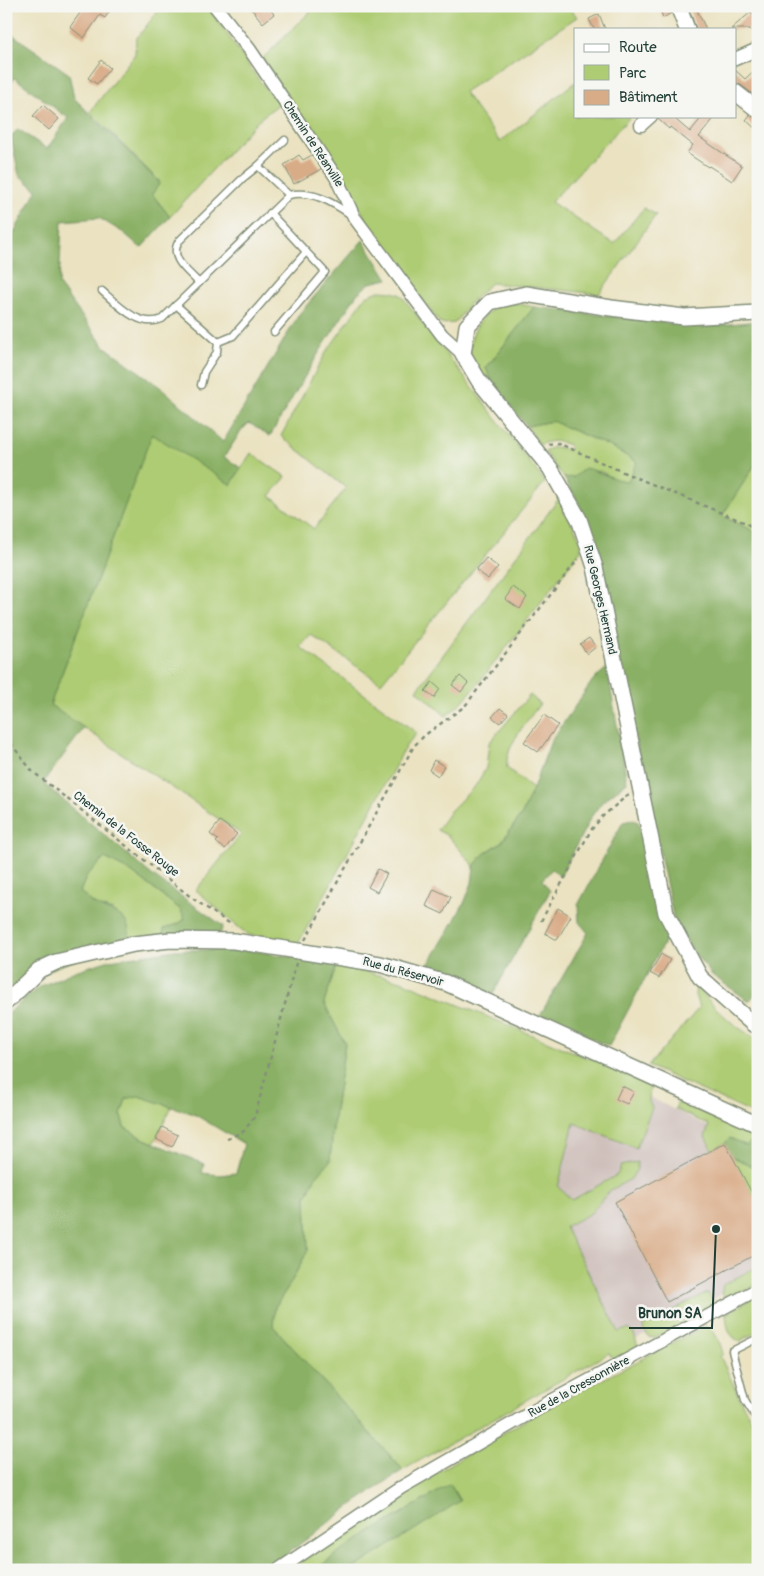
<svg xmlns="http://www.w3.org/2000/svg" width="764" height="1576" font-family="Pangolin,sans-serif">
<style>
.industrial{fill:#cfc0bb}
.green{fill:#aecc73;stroke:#668454}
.forest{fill:#8ab065;stroke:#54764c;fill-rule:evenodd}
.building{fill:#d9ac88}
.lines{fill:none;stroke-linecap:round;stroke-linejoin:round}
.service-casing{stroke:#84907a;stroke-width:9}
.minor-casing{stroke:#84907a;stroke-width:15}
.tertiary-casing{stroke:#84907a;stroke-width:18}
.path{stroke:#84907a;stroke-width:2.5;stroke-dasharray:4 4;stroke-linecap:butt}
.service{stroke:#fff;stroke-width:6}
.minor{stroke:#fff;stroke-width:12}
.tertiary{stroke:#fff;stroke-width:15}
.labels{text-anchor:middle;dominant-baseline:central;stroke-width:5;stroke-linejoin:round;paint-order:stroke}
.street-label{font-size:12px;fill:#1f3d34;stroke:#f6f6f2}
.leader{fill:none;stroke:#1f3d34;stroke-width:2}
.callout-dot{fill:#1f3d34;stroke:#f6f6f2;stroke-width:2}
.callout-label{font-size:14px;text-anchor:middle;font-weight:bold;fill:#1f3d34;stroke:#f6f6f2;stroke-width:5;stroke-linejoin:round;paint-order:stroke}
</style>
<rect width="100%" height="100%" fill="#f6f6f2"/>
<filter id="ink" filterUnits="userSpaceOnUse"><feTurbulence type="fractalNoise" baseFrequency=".02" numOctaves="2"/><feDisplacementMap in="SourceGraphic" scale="10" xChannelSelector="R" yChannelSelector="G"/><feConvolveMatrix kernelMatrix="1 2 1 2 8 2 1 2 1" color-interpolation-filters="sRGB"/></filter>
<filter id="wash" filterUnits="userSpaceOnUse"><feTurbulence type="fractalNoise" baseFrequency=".0096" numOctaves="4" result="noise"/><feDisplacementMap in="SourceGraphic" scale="20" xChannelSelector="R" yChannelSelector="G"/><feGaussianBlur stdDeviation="1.12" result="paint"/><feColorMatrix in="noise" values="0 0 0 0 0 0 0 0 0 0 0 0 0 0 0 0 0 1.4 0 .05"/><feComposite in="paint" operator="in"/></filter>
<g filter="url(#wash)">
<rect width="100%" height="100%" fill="#eae2c0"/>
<path class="industrial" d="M 588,1066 L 758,1152 L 758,1275 L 610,1353 L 546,1234 Z"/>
<g class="green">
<path d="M 162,6 L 207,6 C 232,38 251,74 279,104 L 258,120 L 170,217 L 152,194 L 160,182 L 90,112 L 135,54 L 136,39 Z"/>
<path d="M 316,6 L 576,6 L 571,9 L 577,17 L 464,92 L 500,142 L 575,82 L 575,116 L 631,116 L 551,202 L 614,244 L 644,208 L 656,215 L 599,294 L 491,283 L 470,303 L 455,323 L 441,324 L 384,251 L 320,138 L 290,101 L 263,58 Z"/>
<path d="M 379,291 L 393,292 L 401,295 L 545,482 L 381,683 L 311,635 L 300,647 L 417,733 L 406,746 L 298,944 L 249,935 L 238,927 L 196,890 L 241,834 L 50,705 L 152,433 L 231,484 L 251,453 L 286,477 L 270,496 L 314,529 L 346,488 L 281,436 L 325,354 L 366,296 Z"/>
<path d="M 514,303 L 534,307 L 486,368 L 493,385 C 488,379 480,372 475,365 C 461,343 480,312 503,304 C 506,303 511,303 514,303 Z"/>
<path d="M 552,421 L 611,447 L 637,462 L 628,481 L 616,480 L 600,471 L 574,477 L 564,478 L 545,452 C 552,445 560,447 568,450 L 571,446 C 561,441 551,439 540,445 L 527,426 Z"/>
<path d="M 758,460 L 758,535 L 752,530 L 722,516 Z"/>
<path d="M 560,497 L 581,542 L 581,550 L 479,683 L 461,703 L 446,716 L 417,690 Z"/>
<path d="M 530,695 L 540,704 C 528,720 504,747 507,768 L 533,789 L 522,814 L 501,842 L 484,854 L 474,866 L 448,836 L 437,830 L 451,810 L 476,785 L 486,768 L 489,743 Z"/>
<path d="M 105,858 L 130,871 L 180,909 L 185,919 L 178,924 L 164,929 L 163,935 L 130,939 L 113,911 L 95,905 L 80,892 L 87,875 Z"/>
<path d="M 337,964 L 401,981 L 590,1059 L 592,1054 L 640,1077 L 650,1086 L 649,1101 L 652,1108 L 636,1148 L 574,1123 L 558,1187 L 572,1200 L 617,1175 L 621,1166 L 637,1162 L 637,1169 L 631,1179 L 609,1191 L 591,1213 L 565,1227 L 619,1332 L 628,1329 L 634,1334 L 638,1347 L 614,1361 L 609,1353 L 403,1470 L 273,1326 L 275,1307 L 290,1284 L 308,1250 L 306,1197 L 315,1178 L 330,1161 L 334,1117 L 345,1044 L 324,1003 Z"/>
<path d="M 696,985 C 712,1005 733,1028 758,1039 L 758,1116 L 648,1066 L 699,1008 L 695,995 Z"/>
<path d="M 137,1095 L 172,1106 L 154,1143 L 142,1138 L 124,1127 L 121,1115 L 126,1099 Z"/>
<path d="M 678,1101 L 754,1137 L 747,1146 L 730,1138 L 725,1143 L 712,1150 L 705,1137 L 709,1125 L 675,1109 Z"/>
<path d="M 731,1156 L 758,1169 L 758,1204 Z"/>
<path d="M 758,1266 L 758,1284 L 730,1299 L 724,1297 L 722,1291 L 723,1285 Z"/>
<path d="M 708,1293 L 714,1302 L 710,1310 L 654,1338 L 648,1337 L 643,1326 L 702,1295 Z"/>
<path d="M 758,1295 L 758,1331 L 740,1341 C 728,1337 727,1325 726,1314 Z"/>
<path d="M 707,1325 C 717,1334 720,1342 723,1354 L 720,1356 L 744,1407 L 758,1431 L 758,1570 L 351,1570 L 459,1501 L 450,1484 L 347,1547 L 315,1570 L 289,1570 L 410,1488 L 538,1413 Z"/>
</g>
<g class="forest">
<path d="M 6,30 L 69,74 L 74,98 L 160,183 L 152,194 L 170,217 L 141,248 L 124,233 L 99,218 L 62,221 L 59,285 L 104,346 L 164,390 L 223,442 L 300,313 L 363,240 L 388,279 L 370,283 L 357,294 L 318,354 L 270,436 L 249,423 L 242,430 L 224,457 L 241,468 L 231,485 L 152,434 L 50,705 L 84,728 L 43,783 L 153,876 L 223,926 L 220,934 L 163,935 L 164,929 L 178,924 L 185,919 L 180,909 L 130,871 L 105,858 L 87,875 L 80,892 C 85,896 90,902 96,905 C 116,916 128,911 130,939 L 41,973 L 9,988 L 6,991 L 6,236 L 11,238 L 37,190 L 19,175 L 11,137 L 18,129 L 47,149 L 68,118 L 15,78 L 6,88 Z"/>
<path d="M 534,307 L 702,327 L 758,321 L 758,460 L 722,516 L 752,530 L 758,535 L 758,991 L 749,1001 L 712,975 L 692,950 L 674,920 L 596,554 L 579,503 L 564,478 L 574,477 L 585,468 C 600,471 612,480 628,481 L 637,462 L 611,447 L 552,421 L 527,426 L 493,385 L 486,368 Z"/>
<path d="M 607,668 L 627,782 L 602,802 L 591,817 L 560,877 L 552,869 L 542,880 L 550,891 L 493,994 L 425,970 L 452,925 L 465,901 L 472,883 L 474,866 L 484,854 L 502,842 L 522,814 L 533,789 L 551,741 L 593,680 Z"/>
<path d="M 633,820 L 638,822 L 652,871 L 667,937 L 609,1046 L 539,1017 L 588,933 L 579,922 L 578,905 L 623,822 Z"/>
<path d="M 176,950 L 248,950 L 337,964 L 324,1003 L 345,1044 L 334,1117 L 330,1161 L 315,1178 L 306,1197 L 308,1250 L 290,1284 L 275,1307 L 273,1326 L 403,1470 L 353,1504 L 266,1570 L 6,1570 L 6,1015 L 39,987 L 75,971 L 110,960 ZM 138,1096 L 194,1114 L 244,1144 L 236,1173 L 220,1175 L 202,1173 L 204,1164 L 142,1138 L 124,1127 L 121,1115 L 126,1099 Z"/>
<path d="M 754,1137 L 758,1138 L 758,1169 L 731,1156 L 725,1143 L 730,1138 L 747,1146 Z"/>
<path d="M 450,1484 L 460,1501 L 351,1570 L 315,1570 L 347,1547 Z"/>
</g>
<g id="blocks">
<g class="building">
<path d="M 85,6 L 113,6 L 105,18 L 100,15 L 84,38 L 70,27 Z"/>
<path d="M 249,6 L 267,6 L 274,14 L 263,23 Z"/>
<path d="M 659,6 L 669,6 L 671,13 L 663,18 Z"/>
<path d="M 688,6 L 695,6 L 706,29 L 696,29 Z"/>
<path d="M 751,12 L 758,20 L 758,38 L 750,29 L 731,29 Z"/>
<path d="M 599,14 L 605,29 L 594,29 L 589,19 Z"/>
<path d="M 101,60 L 110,68 L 97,84 L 88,78 Z"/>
<path d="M 758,67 L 758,98 L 741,85 L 735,83 L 735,70 L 745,79 Z"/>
<path d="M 43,105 L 59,119 L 49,130 L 33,116 Z"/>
<path d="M 750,115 L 758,119 L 758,131 L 746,120 Z"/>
<path d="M 659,116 L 679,116 L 676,120 L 690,132 L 703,116 L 716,116 L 699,137 L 742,166 L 732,181 L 709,166 L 708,167 L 687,153 L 693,145 L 670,127 L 669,129 L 658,119 Z"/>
<path d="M 299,155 L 303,160 L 312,155 L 321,169 L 294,184 L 284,165 Z"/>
<path d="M 486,558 L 498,567 L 488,579 L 476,570 Z"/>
<path d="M 513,587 L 527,597 L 520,609 L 505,599 Z"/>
<path d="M 589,638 L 596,647 L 587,654 L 580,644 Z"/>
<path d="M 460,676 L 468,683 L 461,692 L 452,685 Z"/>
<path d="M 432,682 L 440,689 L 434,698 L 425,691 Z"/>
<path d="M 500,708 L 508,714 L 500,723 L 492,717 Z"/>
<path d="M 544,715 L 558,725 L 538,752 L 524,742 Z"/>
<path d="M 434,760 L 444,766 L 438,776 L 429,770 Z"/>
<path d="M 220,821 L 237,834 L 225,849 L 216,842 L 218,840 L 210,834 Z"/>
<path d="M 378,869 L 387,874 L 377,892 L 368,887 Z"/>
<path d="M 434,889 L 451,897 L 443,914 L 426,906 Z"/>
<path d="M 558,908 L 571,916 L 557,940 L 545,933 Z"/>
<path d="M 661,954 L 670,960 L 659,978 L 650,973 Z"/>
<path d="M 622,1086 L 634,1092 L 627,1104 L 616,1099 Z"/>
<path d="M 162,1127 L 178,1135 L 172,1147 L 156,1139 Z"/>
<path d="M 725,1143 L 758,1204 L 758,1253 L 667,1302 L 615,1202 Z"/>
</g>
</g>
</g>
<g filter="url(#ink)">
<use href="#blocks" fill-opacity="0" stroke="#84907a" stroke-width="1"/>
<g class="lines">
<defs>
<g id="service">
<path d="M 258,166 L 289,195 C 312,190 332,202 351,215"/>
<path d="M 270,213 L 325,272 L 274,332"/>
<path d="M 199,283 C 188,271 168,258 179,241 L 242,179 L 258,166 L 285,140"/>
<path d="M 102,291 C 118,305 140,329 162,319 L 289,195"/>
<path d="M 176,305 L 218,342"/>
<path d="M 201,385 L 204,372 L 217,352 L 218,342 L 233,336 L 306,252"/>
<path d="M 758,1338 L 732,1351 L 745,1400 L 758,1421"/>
</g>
<g id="minor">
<path d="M 215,6 L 250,50 L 336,177 L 354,217 L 442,335 L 463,354"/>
<path d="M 735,59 L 758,49"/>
<path d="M 641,125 L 651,116"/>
<path d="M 278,1570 L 402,1487 L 553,1400 L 758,1289"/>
</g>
<g id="tertiary">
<path d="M 678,6 L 687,29"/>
<path d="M 735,92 L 758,110"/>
<path d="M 758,313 L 684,317 L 611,308 L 526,294 L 490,302 L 467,326 L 463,354 L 479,381 L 550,468 L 579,519 L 595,567 L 666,913 L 700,977 L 753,1024 L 758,1026"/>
<path d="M 6,1002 L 39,970 L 56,962 L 134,944 L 170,940 L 234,941 L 380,964 L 446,983 L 758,1125"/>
</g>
</defs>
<use href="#service" class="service-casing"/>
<use href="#minor" class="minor-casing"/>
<use href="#tertiary" class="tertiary-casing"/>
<g class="path">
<path d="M 548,444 L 558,443 L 625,473 L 746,523 L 758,531"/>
<path d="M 6,737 L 32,771 L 192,898 L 229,923 L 231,927"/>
<path d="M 541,921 L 591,830 L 603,816 L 629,794"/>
<path d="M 305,940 L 414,746 L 425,735 L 465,706 L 578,559"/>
<path d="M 227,1139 L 244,1131 L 255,1116 L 296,963"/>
</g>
<use href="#service" class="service"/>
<use href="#minor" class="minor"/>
<use href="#tertiary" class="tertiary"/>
</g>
</g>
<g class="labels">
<g class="street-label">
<text transform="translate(313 144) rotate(57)">Chemin de Réanville</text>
<text transform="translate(600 600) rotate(77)">Rue Georges Hermand</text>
<text transform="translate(126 834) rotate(38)">Chemin de la Fosse Rouge</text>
<text transform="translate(403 972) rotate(15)">Rue du Réservoir</text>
<text transform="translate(579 1387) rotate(-29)">Rue de la Cressonnière</text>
</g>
</g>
<path class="leader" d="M716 1229L712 1328H629"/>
<circle class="callout-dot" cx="716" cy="1229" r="5"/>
<g class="callout-label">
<text x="670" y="1318">Brunon SA</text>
</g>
<rect width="764" height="1576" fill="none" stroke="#f6f6f2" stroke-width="25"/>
<rect x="574" y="28" width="162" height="90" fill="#f6f6f2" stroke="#a0aca6"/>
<rect x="584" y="44" width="25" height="8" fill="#ffffff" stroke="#a0aca6"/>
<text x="619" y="52" font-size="15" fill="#1f3d34">Route</text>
<rect x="584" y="65" width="25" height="15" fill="#aecc73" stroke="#a0aca6"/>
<text x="619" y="78" font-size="15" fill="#1f3d34">Parc</text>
<rect x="584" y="90" width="25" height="15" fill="#d9ac88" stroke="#a0aca6"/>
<text x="619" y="102" font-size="15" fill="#1f3d34">Bâtiment</text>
</svg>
